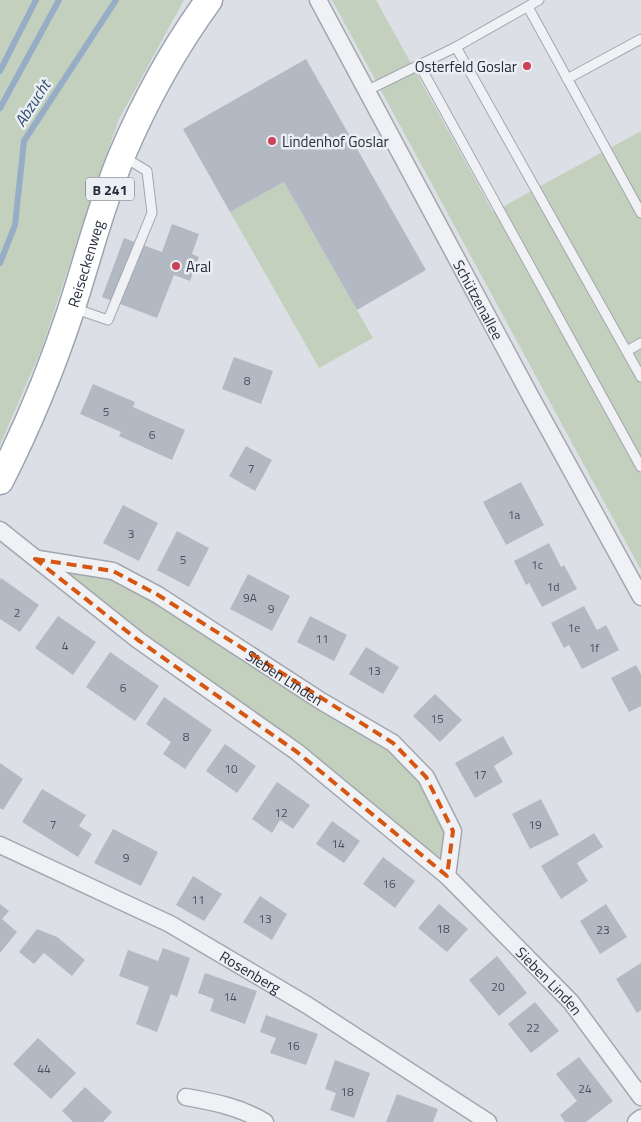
<svg xmlns="http://www.w3.org/2000/svg" width="641" height="1122" font-family="'Titillium Web',sans-serif">
<style>
.green{fill:#c2d0bd}
.lines{fill:none;stroke-linecap:round;stroke-linejoin:round}
.stream{stroke:#97adc6;stroke-width:6}
.building{fill:#b3b9c3}
.lane-casing{stroke:#a2a7b0;stroke-width:11}
.street-casing{stroke:#a2a7b0;stroke-width:19}
.primary-casing{stroke:#9ca4b1;stroke-width:29}
.lane{stroke:#eff1f4;stroke-width:9}
.street{stroke:#eff1f4;stroke-width:16}
.primary{stroke:#fff;stroke-width:26}
.marked{fill:none;stroke:#d55511;stroke-width:4;stroke-dasharray:10 6;stroke-linejoin:round}
.poi-dot{fill:#cb4155;stroke:#ebeff4;stroke-width:2}
.labels{text-anchor:middle;dominant-baseline:central;stroke-width:5;stroke-linejoin:round;paint-order:stroke}
.number-label{font-size:12px;fill:#49515e}
.shield{fill:#ebeff4;stroke:#616873;stroke-width:1}
.shield-label{font-size:14px;font-weight:bold;fill:#262e3c}
.poi-label{font-size:15px;fill:#262e3c;stroke:#ebeff4;text-anchor:start}
.street-label{font-size:15px;fill:#262e3c;stroke:#ebeff4}
.water-label{font-size:16px;font-style:italic;fill:#314c6f;stroke:#ebeff4}
</style>
<rect width="100%" height="100%" fill="#dce0e6"/>
<g class="green">
<path d="M 0,0 L 184,0 L 119,119 L 83,223 L 42,348 L 0,445 Z"/>
<path d="M 332,0 L 376,0 L 493,212 L 641,131 L 641,570 Z"/>
<path d="M 284,182 L 373,338 L 319,368 L 230,212 Z"/>
<path d="M 35,559 L 113,571 L 393,743 L 426,777 L 453,831 L 447,876 Z"/>
</g>
<g class="lines">
<g class="stream">
<path d="M 0,71 L 36,0"/>
<path d="M 0,108 L 59,0"/>
<path d="M 0,263 L 15,225 L 24,141 L 116,0"/>
</g>
</g>
<g class="building">
<path d="M 306,59 L 426,270 L 357,310 L 284,182 L 230,212 L 183,129 Z"/>
<path d="M 172,224 L 199,234 L 192,254 L 199,257 L 190,281 L 174,275 L 157,318 L 102,297 L 124,238 L 162,252 Z"/>
<path d="M 234,357 L 273,371 L 261,404 L 222,389 Z"/>
<path d="M 93,384 L 135,402 L 133,407 L 185,430 L 172,460 L 119,436 L 121,432 L 80,414 Z"/>
<path d="M 246,446 L 272,460 L 255,491 L 229,476 Z"/>
<path d="M 521,482 L 544,525 L 506,545 L 483,502 Z"/>
<path d="M 123,505 L 158,523 L 139,561 L 103,543 Z"/>
<path d="M 177,531 L 209,548 L 189,587 L 157,570 Z"/>
<path d="M 549,543 L 561,567 L 564,565 L 577,589 L 542,607 L 529,583 L 526,585 L 514,561 Z"/>
<path d="M 248,574 L 290,596 L 272,631 L 230,609 Z"/>
<path d="M 1,578 L 39,605 L 20,632 L 0,619 L 0,580 Z"/>
<path d="M 584,606 L 597,630 L 606,625 L 619,650 L 582,669 L 569,645 L 564,648 L 551,623 Z"/>
<path d="M 58,616 L 96,642 L 73,675 L 35,648 Z"/>
<path d="M 310,616 L 347,635 L 334,661 L 297,642 Z"/>
<path d="M 366,647 L 399,667 L 383,694 L 349,674 Z"/>
<path d="M 110,652 L 159,686 L 135,721 L 86,687 Z"/>
<path d="M 636,665 L 641,674 L 641,706 L 629,712 L 611,678 Z"/>
<path d="M 435,694 L 462,720 L 440,742 L 413,716 Z"/>
<path d="M 164,697 L 212,730 L 185,769 L 163,754 L 171,742 L 146,724 Z"/>
<path d="M 503,736 L 513,754 L 494,766 L 503,782 L 475,798 L 455,763 Z"/>
<path d="M 225,744 L 256,766 L 237,793 L 206,771 Z"/>
<path d="M 0,763 L 23,779 L 3,810 L 0,808 Z"/>
<path d="M 277,782 L 310,805 L 293,829 L 280,820 L 272,833 L 252,819 Z"/>
<path d="M 42,789 L 86,815 L 79,826 L 92,834 L 78,857 L 22,822 Z"/>
<path d="M 541,799 L 559,835 L 530,849 L 512,814 Z"/>
<path d="M 332,821 L 360,841 L 344,863 L 316,844 Z"/>
<path d="M 113,829 L 158,852 L 141,886 L 94,863 Z"/>
<path d="M 594,833 L 603,847 L 577,863 L 588,881 L 561,899 L 541,866 Z"/>
<path d="M 383,857 L 415,881 L 395,908 L 363,884 Z"/>
<path d="M 193,876 L 222,894 L 204,921 L 176,905 Z"/>
<path d="M 260,896 L 287,914 L 272,940 L 243,922 Z"/>
<path d="M 0,904 L 9,911 L 2,919 L 17,932 L 0,953 Z"/>
<path d="M 439,904 L 468,929 L 447,952 L 418,928 Z"/>
<path d="M 606,904 L 627,937 L 600,954 L 580,921 Z"/>
<path d="M 37,929 L 57,937 L 85,960 L 72,976 L 44,953 L 34,964 L 19,952 Z"/>
<path d="M 163,948 L 190,958 L 177,997 L 171,994 L 157,1032 L 136,1024 L 149,987 L 119,976 L 128,950 L 158,961 Z"/>
<path d="M 497,956 L 527,993 L 499,1016 L 469,980 Z"/>
<path d="M 641,963 L 641,1010 L 637,1013 L 616,979 Z"/>
<path d="M 205,973 L 257,991 L 245,1024 L 210,1011 L 214,999 L 198,993 Z"/>
<path d="M 535,1002 L 559,1031 L 531,1053 L 508,1024 Z"/>
<path d="M 266,1015 L 318,1034 L 306,1065 L 270,1053 L 276,1038 L 260,1032 Z"/>
<path d="M 38,1038 L 76,1073 L 51,1099 L 13,1064 Z"/>
<path d="M 579,1057 L 613,1101 L 586,1122 L 565,1122 L 560,1115 L 577,1101 L 556,1074 Z"/>
<path d="M 335,1060 L 370,1073 L 354,1118 L 330,1110 L 336,1093 L 325,1089 Z"/>
<path d="M 85,1087 L 112,1112 L 103,1122 L 73,1122 L 62,1111 Z"/>
<path d="M 397,1094 L 438,1109 L 433,1122 L 386,1122 Z"/>
</g>
<g class="lines">
<defs>
<g id="lane">
<path d="M 528,7 L 641,213"/>
<path d="M 456,47 L 641,377"/>
<path d="M 420,66 L 641,467"/>
<path d="M 567,79 L 641,39"/>
<path d="M 368,90 L 456,47 L 539,0"/>
<path d="M 73,308 L 108,320 L 152,213 L 147,171 L 124,157"/>
<path d="M 627,351 L 641,343"/>
</g>
<g id="street">
<path id="s1" d="M 318,0 L 532,399 L 641,597"/>
<path id="s2" d="M 0,530 L 138,640 L 297,752 L 447,876 L 571,1002 L 641,1097"/>
<path id="s3" d="M 38,559 L 113,571 L 158,595 L 321,701 L 393,743 L 426,777 L 453,831 L 447,876"/>
<path id="s4" d="M 0,845 L 170,924 L 307,1005 L 488,1122"/>
<path d="M 186,1097 C 214,1102 240,1107 265,1122"/>
<path d="M 636,1122 L 641,1118"/>
</g>
<g id="primary">
<path id="s5" d="M 0,481 C 28,426 52,368 71,310 C 88,258 101,205 122,155 C 145,101 174,48 209,0"/>
</g>
</defs>
<use href="#lane" class="lane-casing"/>
<use href="#street" class="street-casing"/>
<use href="#primary" class="primary-casing"/>
<use href="#lane" class="lane"/>
<use href="#street" class="street"/>
<use href="#primary" class="primary"/>
</g>
<path class="marked" d="M 35,559 L 113,571 L 158,595 L 393,743 L 426,777 L 453,831 L 447,876 L 297,752 L 138,640 Z"/>
<g class="poi-dot">
<circle cx="527" cy="66" r="5"/>
<circle cx="272" cy="141" r="5"/>
<circle cx="176" cy="266" r="5"/>
</g>
<g class="labels">
<g class="number-label">
<text x="247" y="380">8</text>
<text x="106" y="411">5</text>
<text x="152" y="434">6</text>
<text x="251" y="468">7</text>
<text x="514" y="514">1a</text>
<text x="131" y="533">3</text>
<text x="183" y="559">5</text>
<text x="537" y="564">1c</text>
<text x="553" y="586">1d</text>
<text x="250" y="597">9A</text>
<text x="271" y="608">9</text>
<text x="17" y="612">2</text>
<text x="574" y="627">1e</text>
<text x="322" y="638">11</text>
<text x="65" y="645">4</text>
<text x="594" y="647">1f</text>
<text x="374" y="670">13</text>
<text x="123" y="687">6</text>
<text x="437" y="718">15</text>
<text x="186" y="736">8</text>
<text x="231" y="768">10</text>
<text x="480" y="774">17</text>
<text x="281" y="812">12</text>
<text x="53" y="824">7</text>
<text x="535" y="824">19</text>
<text x="338" y="843">14</text>
<text x="126" y="857">9</text>
<text x="389" y="883">16</text>
<text x="198" y="899">11</text>
<text x="265" y="918">13</text>
<text x="443" y="928">18</text>
<text x="603" y="929">23</text>
<text x="498" y="986">20</text>
<text x="230" y="996">14</text>
<text x="533" y="1027">22</text>
<text x="293" y="1045">16</text>
<text x="44" y="1068">44</text>
<text x="585" y="1088">24</text>
<text x="347" y="1091">18</text>
</g>
<rect class="shield" x="86" y="177.5" width="48" height="23" rx="4"/>
<g class="shield-label">
<text x="110" y="189">B 241</text>
</g>
<g class="poi-label">
<text x="517" y="66" text-anchor="end">Osterfeld Goslar</text>
<text x="282" y="141">Lindenhof Goslar</text>
<text x="186" y="266">Aral</text>
</g>
<g class="street-label">
<text stroke="none"><textPath href="#s5" startOffset="234">Reiseckenweg</textPath></text>
<text stroke="none"><textPath href="#s1" startOffset="340">Schützenallee</textPath></text>
<text stroke="none"><textPath href="#s3" startOffset="278">Sieben Linden</textPath></text>
<text stroke="none"><textPath href="#s4" startOffset="281">Rosenberg</textPath></text>
<text stroke="none"><textPath href="#s2" startOffset="712">Sieben Linden</textPath></text>
</g>
<g class="water-label">
<text transform="translate(32 103) rotate(-57)">Abzucht</text>
</g>
</g>
</svg>
